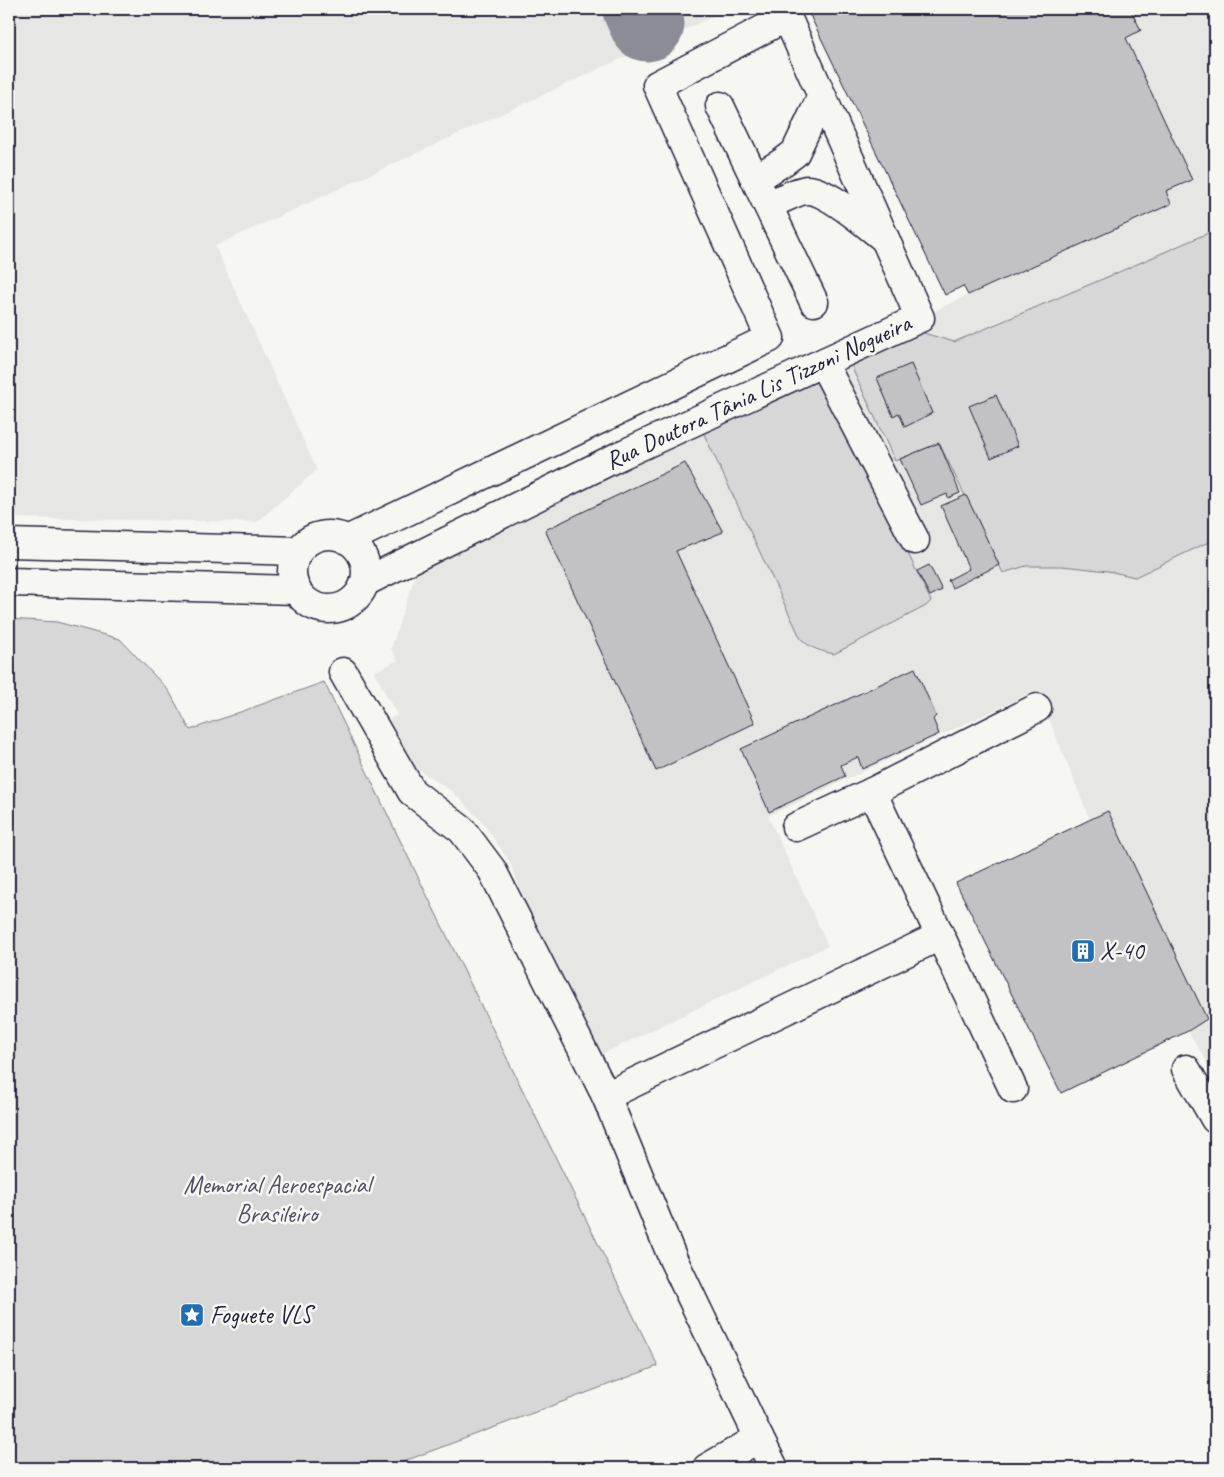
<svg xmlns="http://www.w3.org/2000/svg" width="1224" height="1477" font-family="Caveat,sans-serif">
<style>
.built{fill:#e6e6e4}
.green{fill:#d7d7d7;stroke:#7c7c89}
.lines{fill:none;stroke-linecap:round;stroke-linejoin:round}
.taxiway{stroke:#8c8c96;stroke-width:75}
.building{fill:#c2c2c4;stroke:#22223b}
.minor-casing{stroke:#22223b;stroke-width:31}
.minor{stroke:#f6f6f2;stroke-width:28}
.labels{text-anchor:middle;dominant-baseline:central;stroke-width:5;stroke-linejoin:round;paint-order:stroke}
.street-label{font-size:25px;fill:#22223b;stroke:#f6f6f2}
.poi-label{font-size:25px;fill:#22223b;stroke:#f6f6f2;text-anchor:start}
.park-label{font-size:25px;fill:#4f4f62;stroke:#f6f6f2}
</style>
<rect width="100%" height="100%" fill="#f6f6f2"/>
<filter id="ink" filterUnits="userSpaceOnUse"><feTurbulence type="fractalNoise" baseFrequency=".02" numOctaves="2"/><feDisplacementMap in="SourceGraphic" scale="10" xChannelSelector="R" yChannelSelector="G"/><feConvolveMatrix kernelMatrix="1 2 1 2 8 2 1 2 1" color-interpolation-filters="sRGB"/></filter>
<g filter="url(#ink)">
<g class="built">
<path d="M 9,9 L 729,9 L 215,246 L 317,470 L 257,522 L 9,518 Z"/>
<path d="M 807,9 L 1215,9 L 1215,1075 L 1188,1031 L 1061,1093 L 956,883 L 1090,820 L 1047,714 L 1035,691 L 768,816 L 828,946 L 596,1057 L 532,917 L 509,861 L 483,823 L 453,792 L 405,761 L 380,724 L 397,715 L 374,672 L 398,660 L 391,648 L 418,567 L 744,412 L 844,368 L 841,355 L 968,295 L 963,286 L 945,295 Z"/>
</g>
<g class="green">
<path d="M 1215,230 L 1215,539 L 1135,577 L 1108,571 L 1062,566 L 1026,566 L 1003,573 L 939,443 L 895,461 L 852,368 L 856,359 L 917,331 L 954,342 L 1112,275 Z"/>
<path d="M 822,376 L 931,601 L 926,606 L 834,654 C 821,651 811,649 801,639 L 703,432 Z"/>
<path d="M 9,619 L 57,622 L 120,639 L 169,691 L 190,730 L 324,682 L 393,826 L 658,1366 L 386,1468 L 9,1468 Z"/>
</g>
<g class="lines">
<path class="taxiway" d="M 640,9 L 647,24"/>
</g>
<g class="building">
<path d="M 807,9 L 1130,9 L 1141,30 L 1126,38 L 1192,180 L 1166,191 L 1171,204 L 968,295 L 963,286 L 945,295 Z"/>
<path d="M 911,364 L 932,413 L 905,427 L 899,413 L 893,416 L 877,378 Z"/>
<path d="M 996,395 L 1018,446 L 991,458 L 969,406 Z"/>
<path d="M 939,443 L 960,493 L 948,498 L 947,494 L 921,505 L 900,459 Z"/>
<path d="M 685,463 L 723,532 L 676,551 L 755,723 L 656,771 L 545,530 Z"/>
<path d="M 966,495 L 999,565 L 952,588 L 948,580 L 969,569 L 941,506 Z"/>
<path d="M 929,565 L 942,590 L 930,596 L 917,571 Z"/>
<path d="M 915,668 L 936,716 L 933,719 L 939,734 L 862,769 L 858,757 L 841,765 L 845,776 L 769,812 L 741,749 Z"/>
<path d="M 1108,811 L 1207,1019 L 1188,1031 L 1061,1093 L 956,883 Z"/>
</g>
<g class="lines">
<defs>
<g id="minor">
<path d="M 720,106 L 814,302"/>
<path d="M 755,179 L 783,162 L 795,153 L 822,96"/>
<path d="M 768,205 C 776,202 799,190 807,190 C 828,190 868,226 885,239"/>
<path d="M 823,363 L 915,540"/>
<circle cx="329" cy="572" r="37"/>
<path d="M 347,540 L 770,338 L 657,85 L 787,17 L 920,318 L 619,456 L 365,582"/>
<path d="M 9,543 L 298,551"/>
<path d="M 9,582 L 296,590"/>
<path d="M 343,672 L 412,792 L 462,830 L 492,870 L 606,1096 L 673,1259 L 759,1438 L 774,1468"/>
<path d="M 872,792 L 1013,1089"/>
<path d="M 796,827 L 872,792 L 1037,708"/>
<path d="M 1186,1069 L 1215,1119"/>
<path d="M 606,1096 L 940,936"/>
<path d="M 707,1468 L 759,1438"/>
</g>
</defs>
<use href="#minor" class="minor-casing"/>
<use href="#minor" class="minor"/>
</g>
</g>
<defs>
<symbol id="building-square" viewBox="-11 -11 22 22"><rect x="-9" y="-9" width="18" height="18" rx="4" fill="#1f6fb2" stroke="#f6f6f2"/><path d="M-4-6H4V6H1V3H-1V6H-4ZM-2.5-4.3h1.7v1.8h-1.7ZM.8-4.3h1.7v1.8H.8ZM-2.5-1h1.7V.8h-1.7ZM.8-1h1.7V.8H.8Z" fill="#fff"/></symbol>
<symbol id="sight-square" viewBox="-11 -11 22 22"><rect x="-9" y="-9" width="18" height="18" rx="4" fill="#1f6fb2" stroke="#f6f6f2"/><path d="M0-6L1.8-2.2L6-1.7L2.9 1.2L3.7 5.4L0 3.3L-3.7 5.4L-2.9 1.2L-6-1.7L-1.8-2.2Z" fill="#fff"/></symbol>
</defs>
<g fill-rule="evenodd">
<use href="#building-square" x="1069" y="937" width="28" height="28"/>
<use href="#sight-square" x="178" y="1301" width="28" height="28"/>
</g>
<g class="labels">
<g class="street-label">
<text transform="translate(758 392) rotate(-25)">Rua Doutora Tânia Lis Tizzoni Nogueira</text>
</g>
<g class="poi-label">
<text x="1100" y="951">X-40</text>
<text x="210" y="1315">Foguete VLS</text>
</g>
<g class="park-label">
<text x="277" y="1185">Memorial Aeroespacial<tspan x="277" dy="29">Brasileiro</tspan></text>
</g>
</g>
<rect width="1224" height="1477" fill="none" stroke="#f6f6f2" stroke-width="30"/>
<rect x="15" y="15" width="1194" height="1447" fill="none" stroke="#22223b" stroke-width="2" filter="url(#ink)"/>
</svg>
